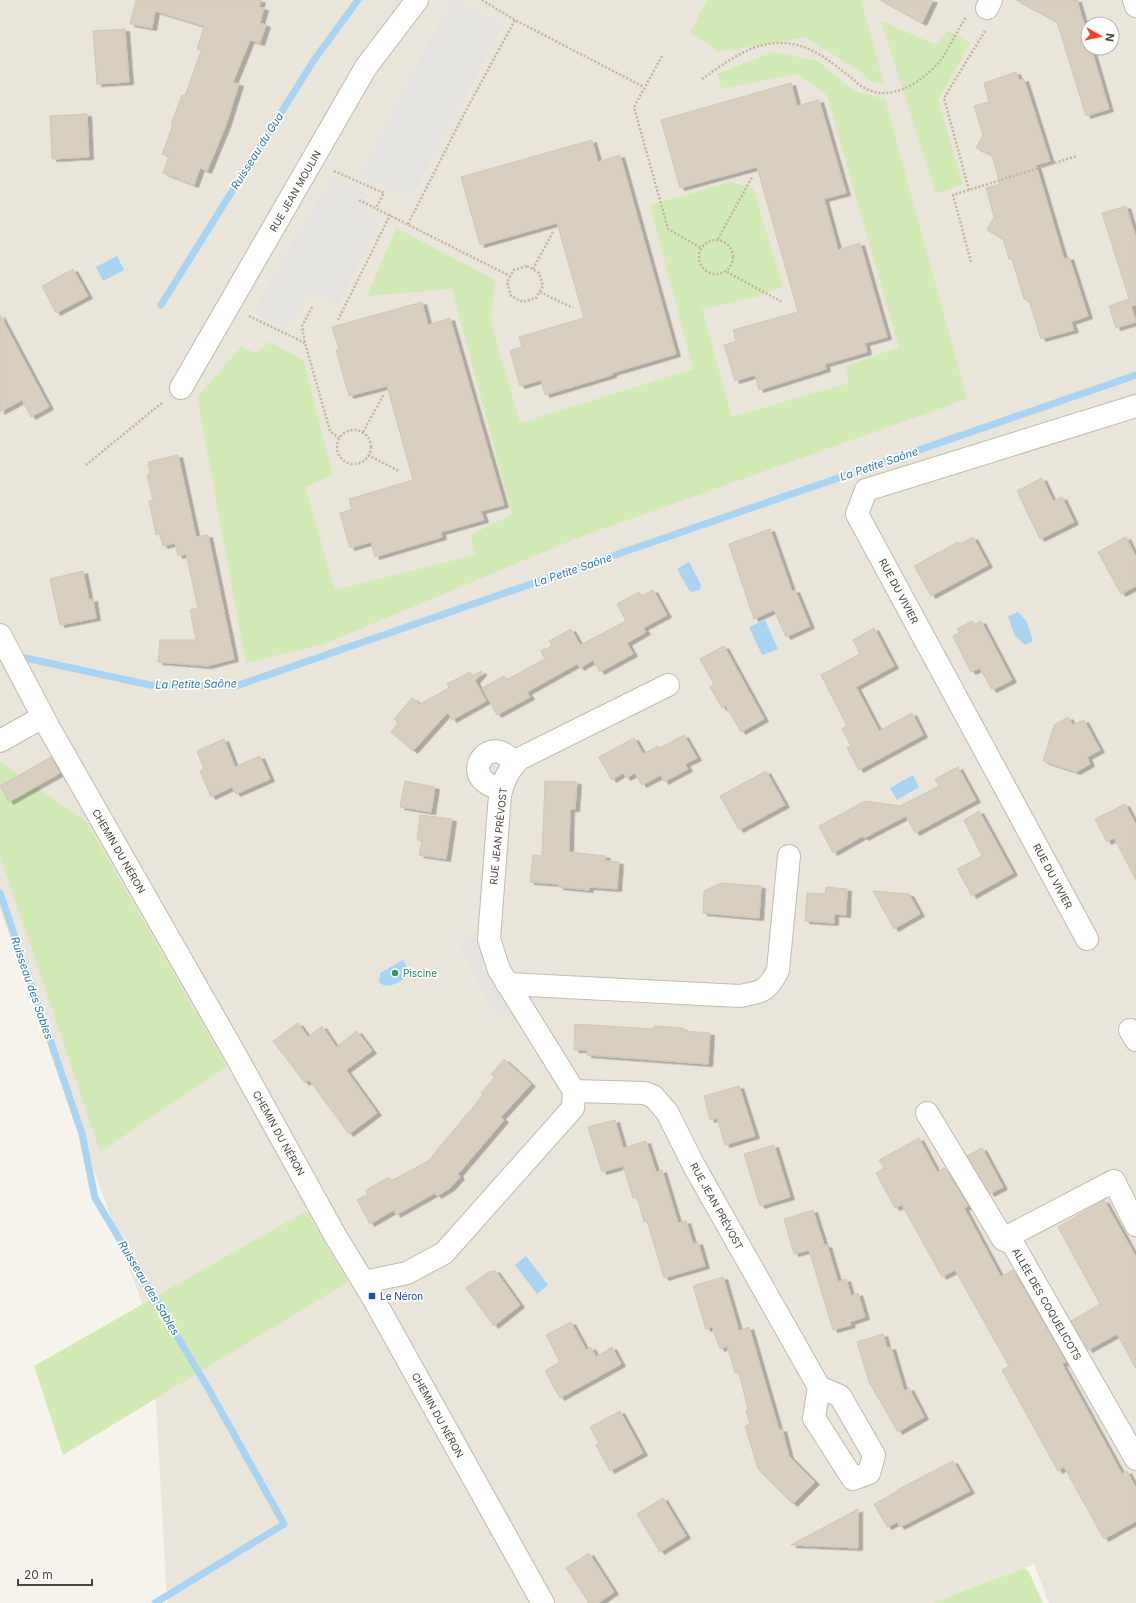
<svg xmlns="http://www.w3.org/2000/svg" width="1136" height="1603" font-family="Inter,sans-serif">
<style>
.residential{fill:#eae5da;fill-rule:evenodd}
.green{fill:#d2eab5}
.parking{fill:#e5e3e0}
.water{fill:#a9d4f2}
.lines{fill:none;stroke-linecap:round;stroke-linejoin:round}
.stream{stroke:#a9d4f2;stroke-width:7}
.building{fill:#d8cfc1;stroke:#d3c7b4;filter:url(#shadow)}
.minor-casing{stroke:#c2bbae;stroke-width:24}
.path{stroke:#c4b79f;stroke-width:2.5;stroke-dasharray:2 2;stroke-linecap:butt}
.minor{stroke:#fff;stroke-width:22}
.leisure-dot{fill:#2e9e5b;stroke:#fff;stroke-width:1.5}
.transit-dot{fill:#1a4fb4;stroke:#fff;stroke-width:1.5}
.labels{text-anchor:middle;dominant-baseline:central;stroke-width:3.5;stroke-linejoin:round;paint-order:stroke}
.street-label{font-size:10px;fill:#4b4439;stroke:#fff}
.leisure-label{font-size:10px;fill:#27864d;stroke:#fff;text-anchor:start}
.transit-label{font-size:10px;fill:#164399;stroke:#fff;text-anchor:start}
.water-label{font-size:11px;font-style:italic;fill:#2e7ab2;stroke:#fff}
</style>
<defs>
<filter id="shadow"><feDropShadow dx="4.5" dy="2.5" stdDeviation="0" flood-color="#0004"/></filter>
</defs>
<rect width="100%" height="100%" fill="#f6f3ec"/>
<path class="residential" d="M 0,0 L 1136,0 L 1136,1603 L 1049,1603 L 1034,1564 L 932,1603 L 167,1603 L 152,1331 L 0,909 ZM 1088,24 L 1112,24 L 1112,48 L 1088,48 Z"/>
<g class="green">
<path d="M 707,0 L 861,0 L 884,84 L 871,82 L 862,73 L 806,37 L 719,52 L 690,33 Z"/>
<path d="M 881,21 L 937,45 L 948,30 L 970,43 L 938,100 L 963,184 L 936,194 Z"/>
<path d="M 773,52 L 818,61 L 854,91 L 885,99 L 967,399 L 580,537 L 324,644 L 246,663 L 197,397 L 241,347 L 256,353 L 269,342 L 303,360 L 333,475 L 305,487 L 335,590 L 475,555 L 471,535 L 512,514 L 452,289 L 367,296 L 396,228 L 495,280 L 491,323 L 520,423 L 693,369 L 650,205 L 730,182 L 753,188 L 783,286 L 756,297 L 702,309 L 732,417 L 848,383 L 846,366 L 899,347 L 827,95 L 796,74 L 722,89 L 717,74 Z"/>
<path d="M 0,762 L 86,821 L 227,1067 L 100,1152 L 0,855 Z"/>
<path d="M 306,1211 L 348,1282 L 63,1455 L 34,1366 Z"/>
<path d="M 1024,1568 L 1029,1572 L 1043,1603 L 932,1603 Z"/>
</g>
<g class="parking">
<path d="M 452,0 L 504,24 L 410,198 L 360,176 L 399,98 Z"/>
<path d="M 332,176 L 369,195 L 363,210 L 382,220 L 338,304 L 313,291 L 286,330 L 253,311 Z"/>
<path d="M 475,938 L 514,1015 L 494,1014 L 457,940 Z"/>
</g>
<g class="water">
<path d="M 117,256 L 124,270 L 103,281 L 96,267 Z"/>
<path d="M 689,562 L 701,585 L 700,590 L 692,592 L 689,590 L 677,569 Z"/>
<path d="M 1018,612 L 1027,622 L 1033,641 L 1025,645 L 1015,636 L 1008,616 Z"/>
<path d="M 765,620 L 778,649 L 762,655 L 749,627 Z"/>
<path d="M 913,775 L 919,787 L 897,800 L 890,788 Z"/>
<path d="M 403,960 L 411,974 C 401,980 389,992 379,982 L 380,973 Z"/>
<path d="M 526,1256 L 548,1285 L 537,1294 L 515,1265 Z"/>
</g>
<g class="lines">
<g class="stream">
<path d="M 161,305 L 314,60 L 358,0"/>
<path d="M 16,656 L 150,685 L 236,686 L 1136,375"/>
<path d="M 0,893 L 82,1134 L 95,1198 L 208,1388 L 284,1524 L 155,1603"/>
</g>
</g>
<g class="building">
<path d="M 136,0 L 261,0 L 259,7 L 264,8 L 260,23 L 266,25 L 260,43 L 250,40 L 233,82 L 239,84 L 226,125 L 207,171 L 200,168 L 194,185 L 163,173 L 169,156 L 162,154 L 173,125 L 171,124 L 182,95 L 185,96 L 201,51 L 197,49 L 204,26 L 155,11 L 152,28 L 130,24 Z"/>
<path d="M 880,0 L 933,0 L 922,23 Z"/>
<path d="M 1016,0 L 1077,0 L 1088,38 L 1088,48 L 1091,48 L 1109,109 L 1086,116 L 1057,22 Z"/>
<path d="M 125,29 L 129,82 L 97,84 L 93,31 Z"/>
<path d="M 1016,72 L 1019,80 L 1024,79 L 1050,161 L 1036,165 L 1064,259 L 1069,257 L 1088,316 L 1071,322 L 1074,330 L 1041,339 L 1029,301 L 1024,299 L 1012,259 L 1009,259 L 1003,239 L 987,230 L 994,217 L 986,188 L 1000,184 L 992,155 L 976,148 L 983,135 L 974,106 L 989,102 L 984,83 Z"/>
<path d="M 791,83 L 797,106 L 819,100 L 846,193 L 824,199 L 838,250 L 860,243 L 887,337 L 865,343 L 867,352 L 825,364 L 826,369 L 759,390 L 755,375 L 735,381 L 724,345 L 736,341 L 733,330 L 798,312 L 757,167 L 680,188 L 661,120 Z"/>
<path d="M 87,114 L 89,157 L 52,159 L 50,116 Z"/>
<path d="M 592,140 L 598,162 L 620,155 L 676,354 L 612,373 L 612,375 L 545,395 L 541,380 L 520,386 L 510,351 L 522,347 L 519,337 L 584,318 L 557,223 L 480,245 L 461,177 Z"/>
<path d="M 1126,206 L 1136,238 L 1136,305 L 1131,306 L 1136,322 L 1116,328 L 1109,306 L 1129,299 L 1102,213 Z"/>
<path d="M 73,269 L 88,296 L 56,313 L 42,286 Z"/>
<path d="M 422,302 L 428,325 L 450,318 L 504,505 L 481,511 L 484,520 L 441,532 L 442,537 L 375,557 L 371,542 L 350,548 L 340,513 L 352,509 L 349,499 L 413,480 L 387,386 L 349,396 L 336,350 L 339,349 L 332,327 Z"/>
<path d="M 0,315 L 49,407 L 31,417 L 22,400 L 0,412 Z"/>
<path d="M 178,455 L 196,537 L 208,535 L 234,659 L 207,666 L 158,662 L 160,640 L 196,640 L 190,610 L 198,608 L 186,554 L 178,556 L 175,543 L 163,546 L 160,534 L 156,535 L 149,501 L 153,500 L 147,475 L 150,474 L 148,462 Z"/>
<path d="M 1042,478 L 1053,501 L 1062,497 L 1074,522 L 1040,539 L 1017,491 Z"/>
<path d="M 770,529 L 792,591 L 795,590 L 810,626 L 786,637 L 774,610 L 754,619 L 729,544 Z"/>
<path d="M 973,537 L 988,565 L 931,596 L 914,566 L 958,542 L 960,544 Z"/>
<path d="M 1126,537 L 1136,557 L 1136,586 L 1121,594 L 1098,552 Z"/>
<path d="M 83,571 L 89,600 L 93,599 L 96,618 L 60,625 L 50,579 Z"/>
<path d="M 653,590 L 667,615 L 643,628 L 646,632 L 627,643 L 633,654 L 600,672 L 593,660 L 580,668 L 577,664 L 527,692 L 530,697 L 497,715 L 482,688 L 504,676 L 506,680 L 545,659 L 541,651 L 552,646 L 549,641 L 571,629 L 580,645 L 626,621 L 617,604 L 639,592 L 641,596 Z"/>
<path d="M 972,621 L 975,625 L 981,621 L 1012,680 L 992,690 L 980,668 L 971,672 L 953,636 L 959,633 L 957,629 Z"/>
<path d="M 874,628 L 894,666 L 856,687 L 879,731 L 912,713 L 923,735 L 859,770 L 847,748 L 851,746 L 842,729 L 847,726 L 821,675 L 860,654 L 853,640 Z"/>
<path d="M 724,646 L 764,719 L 741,732 L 726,706 L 722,708 L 710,687 L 714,684 L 700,659 Z"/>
<path d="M 481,671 L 482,673 L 475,681 L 486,701 L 452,720 L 448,712 L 413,751 L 391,732 L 398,723 L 394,719 L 412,698 L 420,704 L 449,688 L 447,684 L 470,672 L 472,676 Z"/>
<path d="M 1068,717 L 1073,725 L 1084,720 L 1100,750 L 1087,757 L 1090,764 L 1076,772 L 1043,761 L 1054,725 Z"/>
<path d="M 684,735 L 697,758 L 685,764 L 688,769 L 664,782 L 661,775 L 642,785 L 635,773 L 626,778 L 623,773 L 612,780 L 599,758 L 599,757 L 634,738 L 643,754 L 658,746 L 660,748 Z"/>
<path d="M 224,739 L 235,767 L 260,756 L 270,779 L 236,794 L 232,787 L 211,797 L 200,771 L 204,769 L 197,751 Z"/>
<path d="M 51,757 L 60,773 L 9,802 L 0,786 Z"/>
<path d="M 958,767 L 976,800 L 915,833 L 906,816 L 864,838 L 863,836 L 833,853 L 819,826 L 865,801 L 900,806 L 939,786 L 935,779 Z"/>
<path d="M 766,771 L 785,805 L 739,830 L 720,796 Z"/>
<path d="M 405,781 L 435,787 L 431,812 L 400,807 Z"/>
<path d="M 545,781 L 577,782 L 575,809 L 570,809 L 569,852 L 606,856 L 605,861 L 619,862 L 617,889 L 589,887 L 589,890 L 559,887 L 559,884 L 530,882 L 533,855 L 542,856 Z"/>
<path d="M 1125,804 L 1136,825 L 1136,880 L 1114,838 L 1107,842 L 1095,819 Z"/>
<path d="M 979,811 L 1013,873 L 972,896 L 957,869 L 982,856 L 964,820 Z"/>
<path d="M 420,815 L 452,819 L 446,859 L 419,855 L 422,841 L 417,840 Z"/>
<path d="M 721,883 L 761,886 L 759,918 L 703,913 L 704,891 Z"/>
<path d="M 826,887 L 847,889 L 846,915 L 834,914 L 834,923 L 805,921 L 807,893 L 825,894 Z"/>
<path d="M 873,891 L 909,894 L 920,914 L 894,929 Z"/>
<path d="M 298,1023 L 308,1037 L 322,1026 L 336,1047 L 357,1031 L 372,1051 L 346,1070 L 377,1113 L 349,1134 L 309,1080 L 305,1083 L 273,1041 Z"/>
<path d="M 575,1024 L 654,1029 L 654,1026 L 683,1028 L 683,1031 L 710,1033 L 708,1064 L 587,1055 L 587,1050 L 574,1050 Z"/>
<path d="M 504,1059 L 531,1084 L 501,1117 L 504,1120 L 458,1174 L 460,1177 L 450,1188 L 437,1196 L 435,1193 L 396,1215 L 394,1210 L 370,1224 L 357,1200 L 368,1194 L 366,1190 L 389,1177 L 391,1181 L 428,1161 L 483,1095 L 481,1093 L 495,1077 L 491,1074 Z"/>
<path d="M 739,1086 L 755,1136 L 725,1145 L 717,1118 L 710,1120 L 704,1096 Z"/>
<path d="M 615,1120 L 623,1148 L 646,1141 L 656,1172 L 662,1170 L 678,1223 L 686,1221 L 693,1244 L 698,1242 L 705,1266 L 664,1278 L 647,1221 L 644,1222 L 637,1197 L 633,1198 L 623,1166 L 602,1172 L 588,1127 Z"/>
<path d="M 919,1138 L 937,1172 L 945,1168 L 968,1206 L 964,1208 L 1001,1277 L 1013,1270 L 1066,1362 L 1062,1364 L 1122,1474 L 1127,1471 L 1136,1488 L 1136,1521 L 1104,1539 L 1064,1467 L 1058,1471 L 1002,1370 L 1009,1366 L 955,1270 L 942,1277 L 902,1205 L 895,1208 L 876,1173 L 884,1168 L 879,1160 Z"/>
<path d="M 774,1145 L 790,1197 L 760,1206 L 744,1154 Z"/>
<path d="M 982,1148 L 1003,1187 L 990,1194 L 967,1156 Z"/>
<path d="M 1104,1200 L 1136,1257 L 1136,1369 L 1117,1334 L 1088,1350 L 1071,1321 L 1100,1304 L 1058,1227 Z"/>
<path d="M 813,1210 L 824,1245 L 821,1246 L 827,1245 L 838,1282 L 846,1279 L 851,1296 L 858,1293 L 865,1317 L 850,1322 L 851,1325 L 833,1330 L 809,1250 L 794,1254 L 784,1219 Z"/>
<path d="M 495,1270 L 520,1305 L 494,1326 L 466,1288 L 490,1271 L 491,1272 Z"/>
<path d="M 723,1277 L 739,1331 L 749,1327 L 779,1430 L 782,1429 L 789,1456 L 815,1482 L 793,1504 L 758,1469 L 745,1426 L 750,1424 L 746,1411 L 748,1410 L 739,1372 L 735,1373 L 727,1346 L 720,1349 L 712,1327 L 706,1329 L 693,1286 Z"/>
<path d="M 571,1322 L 586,1350 L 591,1347 L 596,1357 L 612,1347 L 621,1364 L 560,1398 L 545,1371 L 560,1362 L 546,1335 Z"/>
<path d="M 883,1334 L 887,1348 L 891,1347 L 904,1391 L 909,1388 L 924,1417 L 898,1432 L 869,1382 L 857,1342 Z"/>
<path d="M 620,1411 L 643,1453 L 610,1471 L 596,1445 L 599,1443 L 590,1427 Z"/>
<path d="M 953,1461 L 970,1491 L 900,1527 L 897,1522 L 887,1527 L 874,1504 L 898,1491 L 897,1490 Z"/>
<path d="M 663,1498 L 686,1536 L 660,1552 L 637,1514 Z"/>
<path d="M 858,1509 L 858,1548 L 791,1545 Z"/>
<path d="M 589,1553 L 614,1592 L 598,1603 L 589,1603 L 566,1568 Z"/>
</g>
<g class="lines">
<defs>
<g id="minor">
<path d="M 1134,0 L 1136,6"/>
<path d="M 987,8 L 991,0"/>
<path d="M 181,388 L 366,67 L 417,0"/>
<path d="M 0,635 L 49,728 L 236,1056 L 336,1237 L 372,1296 L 543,1603"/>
<path d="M 0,741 L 43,717"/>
<path d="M 501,788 C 496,787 489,786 484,781 C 470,770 483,747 500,752 C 506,754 511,759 515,763"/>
<path d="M 1087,939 L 857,514 L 866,490 L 1136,406"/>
<path d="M 507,984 L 740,996 C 762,992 768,991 778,970 L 789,856"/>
<path d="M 1130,1030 L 1136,1040"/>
<path d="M 574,1091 L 644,1093 L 653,1096 L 667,1112 L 693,1164 L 819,1387 L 814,1418 L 853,1479 L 869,1473 L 874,1455 L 840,1396 L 819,1387"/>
<path d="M 927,1113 L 1003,1239 L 1013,1244 L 1136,1459"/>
<path d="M 1003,1239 L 1114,1181 L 1136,1225"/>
<path d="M 364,1282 L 407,1273 L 444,1253 L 573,1108 L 574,1091 L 499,970 L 489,939 L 500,795 C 504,779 508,771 519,759 L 668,685"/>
</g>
</defs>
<use href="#minor" class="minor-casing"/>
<g class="path">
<path d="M 482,0 L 515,20 L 644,87"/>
<path d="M 662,56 L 634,107 L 668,229 L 701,248"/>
<path d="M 702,79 C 725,63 751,42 781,43 C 811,43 830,62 853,79 C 856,82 860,86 865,88 C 892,104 927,79 943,57 C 951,44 958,30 966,17"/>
<path d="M 334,171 L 384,193 L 376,208"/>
<path d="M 969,190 L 944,98 L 985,31"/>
<path d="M 359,200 L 510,276"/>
<path d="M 408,224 L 463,116 L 515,20"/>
<path d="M 718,239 L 752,177"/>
<circle cx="716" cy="257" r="17"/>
<path d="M 971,262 L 953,195 L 1077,156"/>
<path d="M 527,266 L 539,273 L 543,286 L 536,298 L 523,302 L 511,296 L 507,282 L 514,270 Z"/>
<path d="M 533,269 L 554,230"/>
<path d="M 727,272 L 782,302"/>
<path d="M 540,292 L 573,308"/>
<path d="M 312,307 L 302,326 L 305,343 L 330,431 L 339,438"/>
<path d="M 249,316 L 305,343"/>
<path d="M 338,320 L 390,215"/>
<circle cx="354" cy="447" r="17"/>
<path d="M 363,432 L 384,394"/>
<path d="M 368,455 L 399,471"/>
<path d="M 86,465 L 163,402"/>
</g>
<use href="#minor" class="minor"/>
</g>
<circle class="leisure-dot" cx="395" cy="973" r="4"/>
<rect class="transit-dot" x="368" y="1292" width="8" height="8" rx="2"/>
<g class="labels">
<g class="street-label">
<text transform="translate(295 191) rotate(-60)">RUE JEAN MOULIN</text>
<text transform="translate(899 591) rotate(62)">RUE DU VIVIER</text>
<text transform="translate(498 836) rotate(-84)">RUE JEAN PRÉVOST</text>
<text transform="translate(119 851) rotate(60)">CHEMIN DU NÉRON</text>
<text transform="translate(1053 876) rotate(62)">RUE DU VIVIER</text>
<text transform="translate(279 1133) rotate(61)">CHEMIN DU NÉRON</text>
<text transform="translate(717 1206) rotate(61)">RUE JEAN PRÉVOST</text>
<text transform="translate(1047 1304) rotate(60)">ALLÉE DES COQUELICOTS</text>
<text transform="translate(438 1415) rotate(61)">CHEMIN DU NÉRON</text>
</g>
<g class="leisure-label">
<text x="403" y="973">Piscine</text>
</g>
<g class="transit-label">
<text x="380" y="1296">Le Néron</text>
</g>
<g class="water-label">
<text transform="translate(257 151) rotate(-58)">Ruisseau du Gua</text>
<text transform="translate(879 464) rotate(-19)">La Petite Saône</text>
<text transform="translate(573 570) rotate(-19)">La Petite Saône</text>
<text transform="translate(196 684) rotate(-1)">La Petite Saône</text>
<text transform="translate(32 988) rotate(71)">Ruisseau des Sables</text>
<text transform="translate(149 1288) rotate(59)">Ruisseau des Sables</text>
</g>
</g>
<g transform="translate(1100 36) rotate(98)"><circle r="19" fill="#ffffff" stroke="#b7b4b0"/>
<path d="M0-3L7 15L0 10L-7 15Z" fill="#fc3f1d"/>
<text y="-6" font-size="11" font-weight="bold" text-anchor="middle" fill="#4b4439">N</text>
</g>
<path d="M18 1579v6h74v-6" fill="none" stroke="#4b4439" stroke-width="2"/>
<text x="24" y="1579" font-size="12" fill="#4b4439" stroke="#ffffff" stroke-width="3" paint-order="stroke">20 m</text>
</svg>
